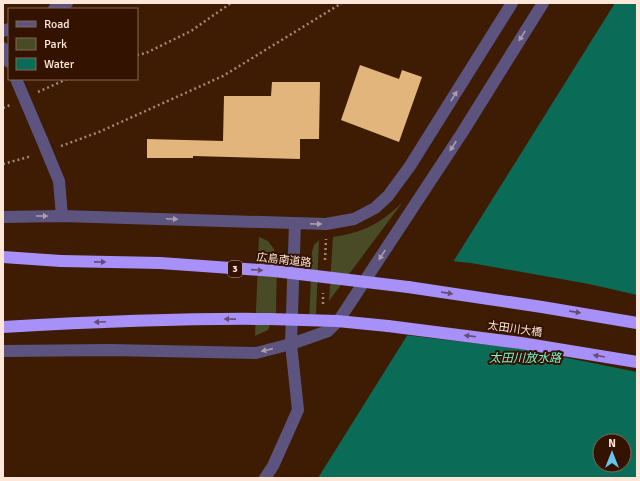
<svg xmlns="http://www.w3.org/2000/svg" width="640" height="481" font-family="Signika,'Noto Sans JP',sans-serif">
<style>
.green{fill:#484b25}
.water{fill:#0a6c57;fill-rule:evenodd}
.pier{fill:#3e1c03}
.building{fill:#e2b57d}
.lines{fill:none;stroke-linecap:round;stroke-linejoin:round}
.path{stroke:#a38673;stroke-width:2.5;stroke-dasharray:2 3;stroke-linecap:butt}
.minor{stroke:#5c547e;stroke-width:12}
.highway{stroke:#a790f8;stroke-width:12}
.minor-bridge{stroke:#5c547e;stroke-width:12}
.highway-bridge{stroke:#a790f8;stroke-width:12}
.oneway{fill:#ad9dab}
.oneway2{fill:#674b70}
.labels{text-anchor:middle;dominant-baseline:central;stroke-width:4;stroke-linejoin:round;paint-order:stroke}
.shield{fill:#331200;stroke:#c1a697;stroke-width:1}
.shield-label{font-size:10px;font-weight:bold;fill:#fee6d8}
.street-label{font-size:11px;fill:#fee6d8;stroke:#331200}
.water-label{font-size:12px;font-style:italic;fill:#7cf3d1;stroke:#331200}
</style>
<rect width="100%" height="100%" fill="#3e1c03"/>
<g class="green">
<path d="M 402,203 L 329,301 L 333,237 C 365,232 379,224 402,203 Z"/>
<path d="M 259,237 L 268,241 L 274,249 L 277,259 L 276,312 L 268,330 L 255,336 Z"/>
<path d="M 319,240 L 316,314 L 309,323 L 312,252 L 314,245 Z"/>
</g>
<path class="water" d="M 615,3 L 637,3 L 637,478 L 318,478 ZM 600,441 L 624,441 L 624,465 L 600,465 Z"/>
<path class="pier" d="M 451,261 L 471,263 L 589,284 L 637,295 L 637,372 L 523,349 L 405,335 Z"/>
<g class="building">
<path d="M 360,65 L 399,79 L 402,70 L 422,77 L 399,142 L 341,120 Z"/>
<path d="M 272,82 L 320,82 L 319,139 L 300,139 L 300,159 L 193,156 L 193,158 L 147,158 L 147,139 L 223,141 L 224,96 L 271,96 Z"/>
</g>
<g class="lines">
<g class="path">
<path d="M 137,55 L 146,53 L 191,31 L 231,3"/>
<path d="M 38,92 L 67,79"/>
<path d="M 3,108 L 10,105"/>
<path d="M 61,146 L 99,132 L 223,76 L 342,3"/>
<path d="M 3,164 L 32,156"/>
<path d="M 325,260 L 326,239"/>
<path d="M 323,304 L 323,293"/>
</g>
<g class="minor">
<path d="M 54,9 L 67,3"/>
<path d="M 3,31 L 9,29"/>
<path d="M 3,48 L 9,62"/>
<path d="M 42,140 L 59,181 L 62,216"/>
<path d="M 3,217 L 62,216 L 326,224 L 354,219 L 375,208 L 388,196 L 410,166 L 512,3"/>
<path d="M 3,351 L 110,350 L 256,353 L 291,344 L 314,336 L 328,331 L 339,320 L 462,133 L 543,3"/>
<path d="M 265,478 L 273,466 L 298,410 L 291,344 L 295,223"/>
</g>
<g class="highway">
<path d="M 3,257 L 61,261"/>
<path d="M 408,287 L 542,307 L 637,323"/>
<path d="M 388,326 L 521,343 L 637,362"/>
<path d="M 3,327 C 92,322 180,318 269,319"/>
</g>
<path class="minor-bridge" d="M 16,79 L 42,140"/>
<g class="highway-bridge">
<path d="M 61,261 L 160,263 L 274,271 L 408,287"/>
<path d="M 269,319 L 337,321 L 388,326"/>
</g>
</g>
<defs><path id="oneway-solid" d="M-6-.8H1V-3.2L6.5 0L1 3.2V.8H-6Z"/></defs>
<g class="oneway">
<use href="#oneway-solid" transform="translate(522 36) rotate(122)"/>
<use href="#oneway-solid" transform="translate(454 96) rotate(-58)"/>
<use href="#oneway-solid" transform="translate(453 146) rotate(123)"/>
<use href="#oneway-solid" transform="translate(42 216)"/>
<use href="#oneway-solid" transform="translate(172 219) rotate(2)"/>
<use href="#oneway-solid" transform="translate(316 224) rotate(1)"/>
<use href="#oneway-solid" transform="translate(382 255) rotate(123)"/>
<use href="#oneway-solid" transform="translate(267 350) rotate(167)"/>
</g>
<g class="oneway2">
<use href="#oneway-solid" transform="translate(100 262) rotate(1)"/>
<use href="#oneway-solid" transform="translate(257 270) rotate(4)"/>
<use href="#oneway-solid" transform="translate(447 293) rotate(8)"/>
<use href="#oneway-solid" transform="translate(575 312) rotate(9)"/>
<use href="#oneway-solid" transform="translate(230 319) rotate(-179)"/>
<use href="#oneway-solid" transform="translate(100 322) rotate(177)"/>
<use href="#oneway-solid" transform="translate(470 336) rotate(-173)"/>
<use href="#oneway-solid" transform="translate(599 356) rotate(-170)"/>
</g>
<g class="labels">
<rect class="shield" x="228" y="261" width="14" height="16" rx="3"/>
<g class="shield-label">
<text x="235" y="269">3</text>
</g>
<g class="street-label">
<text transform="translate(284 260) rotate(6)">広島南道路</text>
<text transform="translate(515 329) rotate(8)">太田川大橋</text>
</g>
<g class="water-label">
<text x="525" y="358">太田川放水路</text>
</g>
</g>
<rect width="640" height="481" fill="none" stroke="#fee6d8" stroke-width="8"/>
<rect x="8" y="8" width="130" height="72" fill="#331200" stroke="#846756"/>
<rect x="16" y="21" width="20" height="6" fill="#5c547e" stroke="#846756"/>
<text x="44" y="28" font-size="12" fill="#fee6d8">Road</text>
<rect x="16" y="38" width="20" height="12" fill="#484b25" stroke="#846756"/>
<text x="44" y="48" font-size="12" fill="#fee6d8">Park</text>
<rect x="16" y="58" width="20" height="12" fill="#0a6c57" stroke="#846756"/>
<text x="44" y="68" font-size="12" fill="#fee6d8">Water</text>
<g transform="translate(612 453)"><circle r="19" fill="#331200" stroke="#846756"/>
<path d="M0-3L7 15L0 10L-7 15Z" fill="#69c3f1"/>
<text y="-6" font-size="11" font-weight="bold" text-anchor="middle" fill="#fee6d8">N</text>
</g>
</svg>
